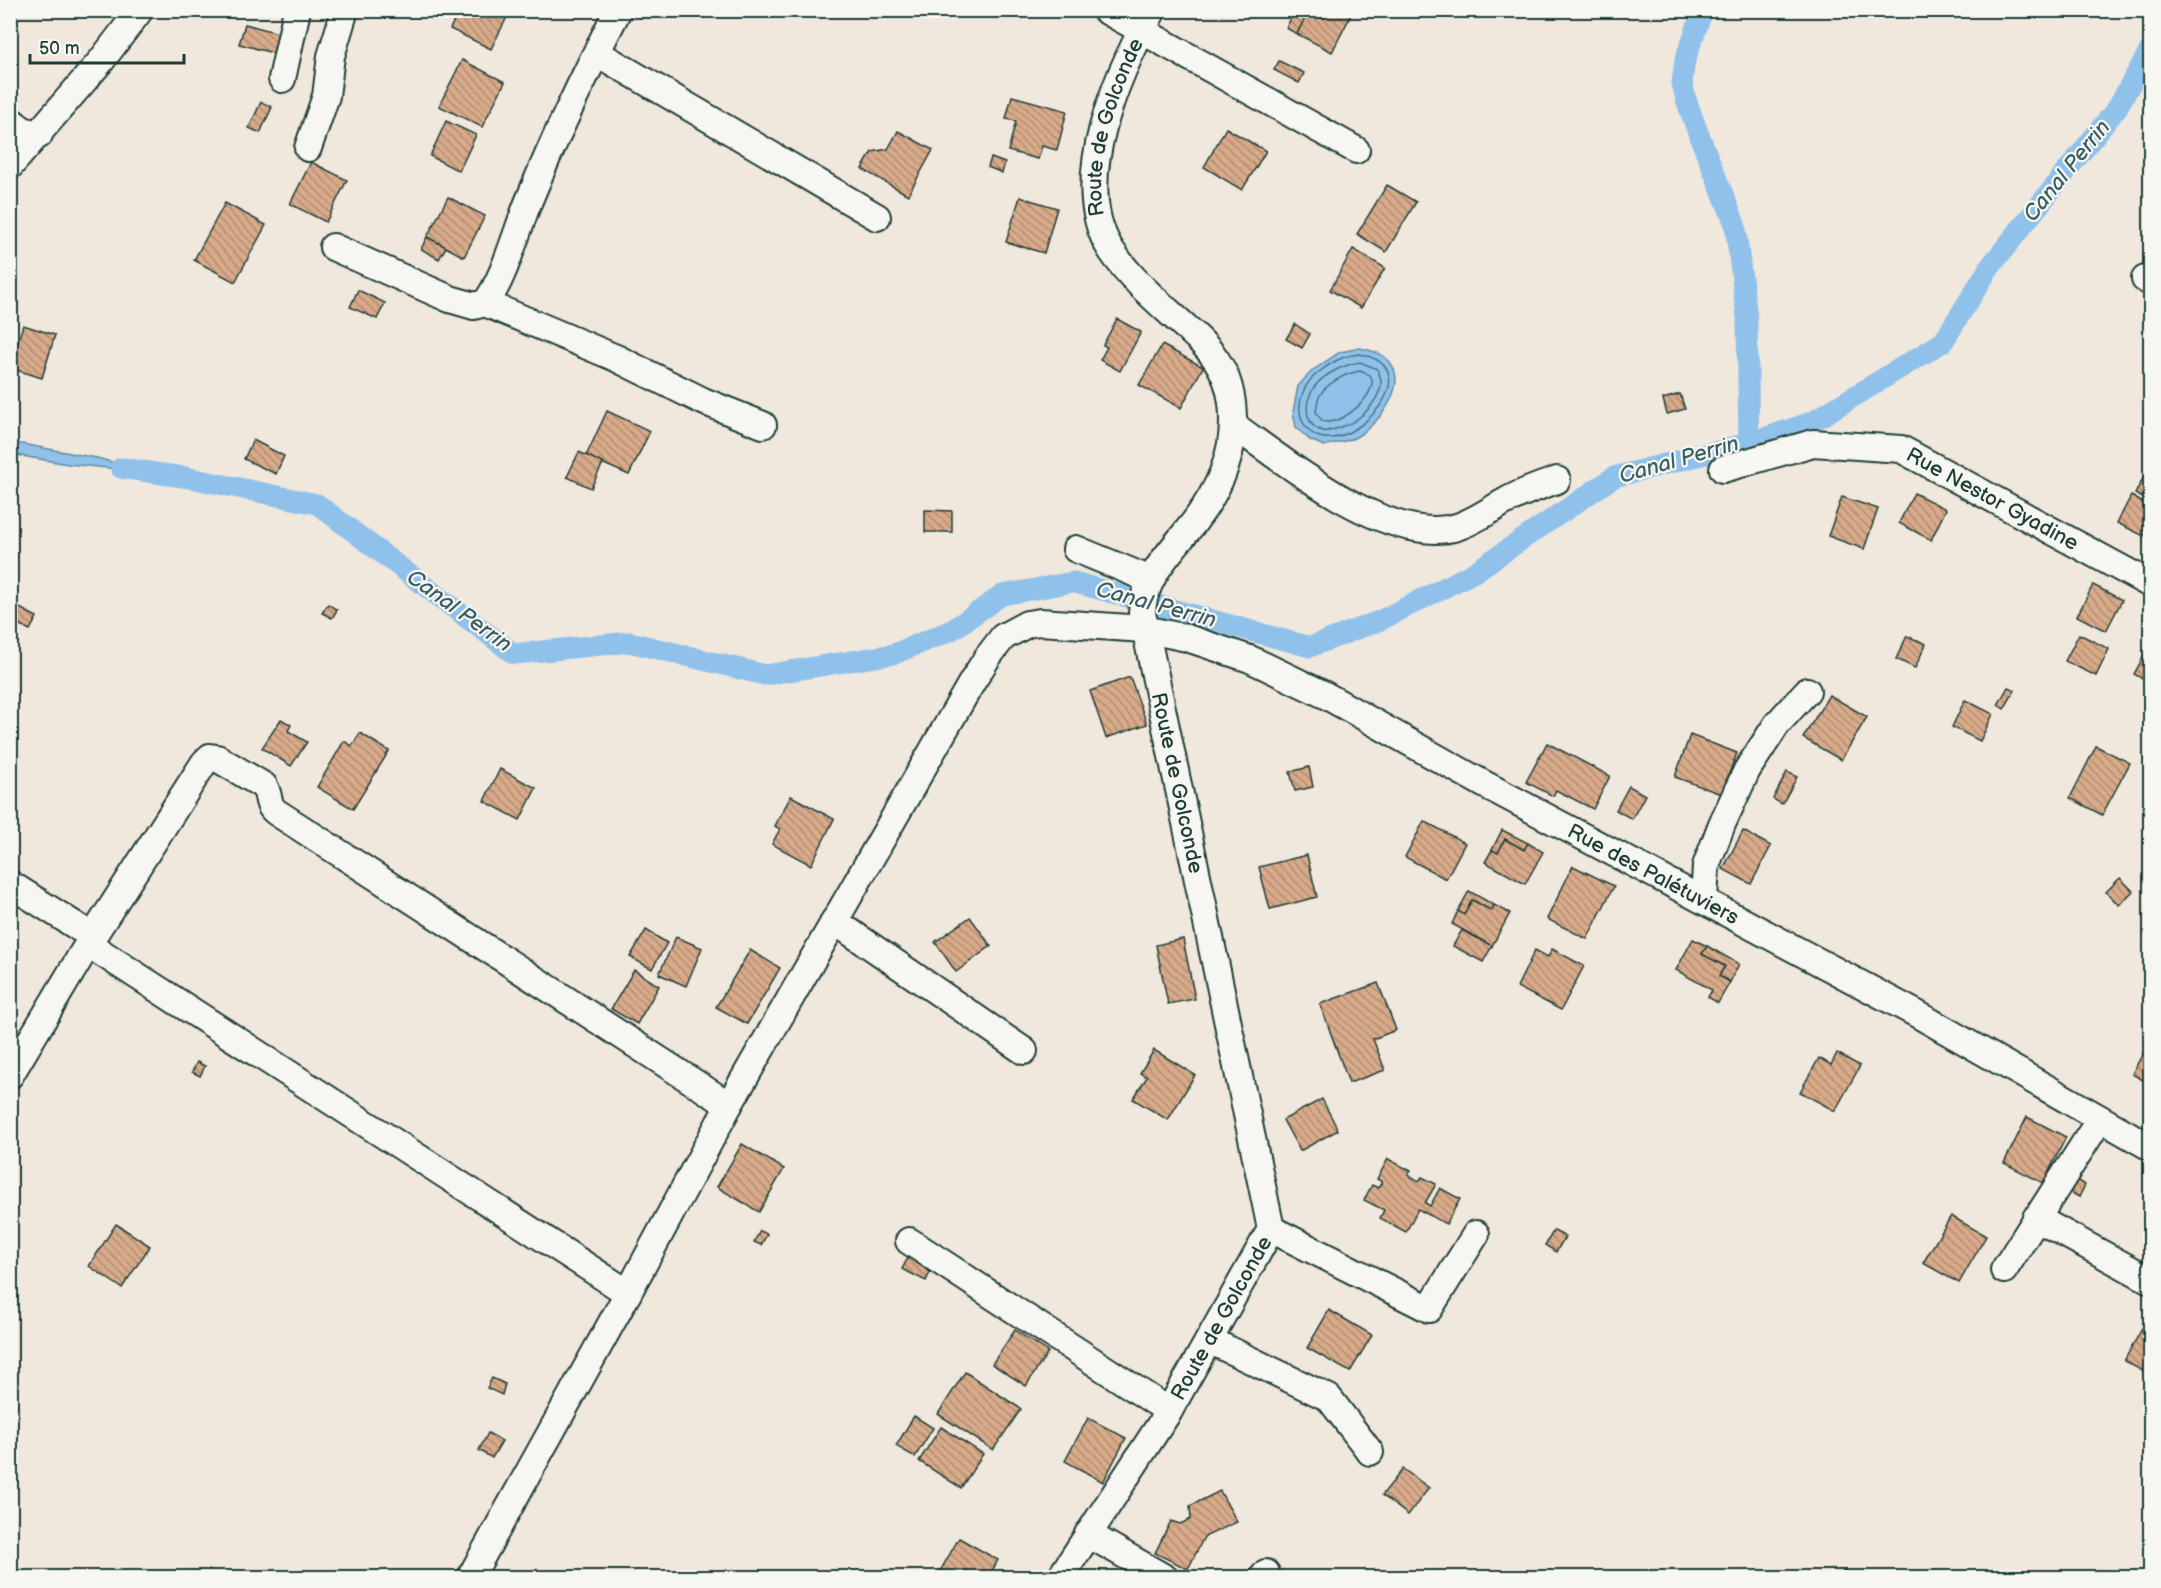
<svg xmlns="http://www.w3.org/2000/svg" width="2161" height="1588" font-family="'Balsamiq Sans',sans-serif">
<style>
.water{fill:#8fc1eb;stroke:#628ca2;stroke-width:1.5}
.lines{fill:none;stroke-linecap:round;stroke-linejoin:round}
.shore{stroke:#4c727d;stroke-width:1.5}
.canal{stroke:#8fc1eb;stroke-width:21}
.building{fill:url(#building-back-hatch);stroke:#1f3d34;stroke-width:1.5}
.minor-casing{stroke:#1f3d34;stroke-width:30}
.minor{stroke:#f6f6f2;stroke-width:26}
.labels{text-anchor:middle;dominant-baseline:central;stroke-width:4.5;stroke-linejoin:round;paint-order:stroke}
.street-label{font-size:21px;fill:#1f3d34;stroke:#f6f6f2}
.water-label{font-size:22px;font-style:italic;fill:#3b5e62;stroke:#f6f6f2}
</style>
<defs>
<pattern id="building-back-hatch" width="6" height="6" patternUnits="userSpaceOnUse" patternTransform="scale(1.5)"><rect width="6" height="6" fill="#d8aa8a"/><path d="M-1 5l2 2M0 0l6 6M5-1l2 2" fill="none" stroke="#af8c72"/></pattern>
</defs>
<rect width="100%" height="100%" fill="#f0e7dd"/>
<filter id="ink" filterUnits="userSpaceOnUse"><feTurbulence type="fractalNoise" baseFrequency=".0167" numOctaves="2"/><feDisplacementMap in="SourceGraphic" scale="12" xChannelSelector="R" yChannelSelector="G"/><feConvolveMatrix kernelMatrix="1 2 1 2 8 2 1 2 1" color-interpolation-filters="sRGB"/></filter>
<g filter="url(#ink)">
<g class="water">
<path d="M 1360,348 C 1369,350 1379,352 1386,358 C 1413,381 1379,425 1356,437 C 1346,442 1334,443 1324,446 L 1310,440 L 1296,427 L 1293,412 L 1298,386 L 1313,370 L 1340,352 Z"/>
<path d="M 11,442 L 97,458 L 148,472 L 68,464 L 11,454 Z"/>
</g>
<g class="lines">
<g class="shore">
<path d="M 1360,354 C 1433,369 1352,453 1317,436 C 1299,427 1296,408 1304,390 C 1309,377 1330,363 1342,358 C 1347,355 1354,355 1360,354 Z"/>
<path d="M 1360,362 L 1377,369 C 1385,384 1380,393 1371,406 C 1364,415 1352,424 1341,427 C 1336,429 1329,432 1323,431 C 1306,427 1304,407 1311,393 C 1318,376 1343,365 1360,362 Z"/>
<path d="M 1360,371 L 1370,375 C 1381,392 1344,424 1326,422 C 1321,421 1318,416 1316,412 C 1317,408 1317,401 1319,397 C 1325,384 1346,373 1360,371 Z"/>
</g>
<g class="canal">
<path d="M 1703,10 L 1685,60 L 1682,83 L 1686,99 L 1697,130 L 1735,224 L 1747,318 L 1749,443"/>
<path d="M 121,468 L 190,478 L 317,504 L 514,654 L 629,642 L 765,675 L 894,654 L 952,630 L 1002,595 L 1073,582 L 1310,647 L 1381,620 L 1473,573 L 1614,477 L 1749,443 L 1812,422 L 1943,342 L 1989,268 L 2117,108 L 2150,50"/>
</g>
</g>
<g class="building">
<path d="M 459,10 L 505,10 L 509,13 L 491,49 L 450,29 Z"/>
<path d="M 1295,10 L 1308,13 L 1297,34 L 1286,28 Z"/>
<path d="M 1309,10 L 1348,10 L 1352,13 L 1332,52 L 1297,34 Z"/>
<path d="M 245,24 L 282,34 L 277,54 L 239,44 Z"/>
<path d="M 462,60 L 505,82 L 482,127 L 439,106 Z"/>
<path d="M 1279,61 L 1304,73 L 1299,83 L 1274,70 Z"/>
<path d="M 1012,96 L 1067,111 L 1057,150 L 1042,146 L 1038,159 L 1008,151 L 1016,121 L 1006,119 Z"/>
<path d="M 261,102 L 272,107 L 260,133 L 249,128 Z"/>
<path d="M 446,121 L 476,135 L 459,171 L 430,156 Z"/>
<path d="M 1226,128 L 1266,151 L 1242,190 L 1204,167 Z"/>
<path d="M 898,131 L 933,150 L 908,195 L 862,169 L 872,152 L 888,149 Z"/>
<path d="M 991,158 L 1005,163 L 1002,173 L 988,167 Z"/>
<path d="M 311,162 L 347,180 L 326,222 L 290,204 Z"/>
<path d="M 1387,185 L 1416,202 L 1386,252 L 1357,234 Z"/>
<path d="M 448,197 L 485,216 L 464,257 L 427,237 Z"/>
<path d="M 1020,197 L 1057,208 L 1044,253 L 1006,242 Z"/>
<path d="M 225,203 L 266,225 L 235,282 L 194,260 Z"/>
<path d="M 427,237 L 446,247 L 439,259 L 421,249 Z"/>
<path d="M 1353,249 L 1385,268 L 1361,308 L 1330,290 Z"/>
<path d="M 358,290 L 385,303 L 377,319 L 350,307 Z"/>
<path d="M 1117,319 L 1141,332 L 1120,371 L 1100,360 L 1107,347 L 1103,345 Z"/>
<path d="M 1295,324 L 1310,334 L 1302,348 L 1286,339 Z"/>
<path d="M 23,325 L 55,335 L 42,378 L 10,368 Z"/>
<path d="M 1162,345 L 1203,367 L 1181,408 L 1139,385 Z"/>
<path d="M 1680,394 L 1685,409 L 1667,414 L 1663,399 Z"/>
<path d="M 607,411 L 650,431 L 629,475 L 586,456 Z"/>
<path d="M 253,440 L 284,456 L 276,474 L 244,459 Z"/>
<path d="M 579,452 L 603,463 L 591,488 L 567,477 Z"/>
<path d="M 2150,465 L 2150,502 L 2135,494 Z"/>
<path d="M 1914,493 L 1946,509 L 1931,540 L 1899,523 Z"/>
<path d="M 2131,496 L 2150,507 L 2150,524 L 2144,536 L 2117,523 Z"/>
<path d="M 1842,497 L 1878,509 L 1864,549 L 1828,536 Z"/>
<path d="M 925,510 L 952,511 L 952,532 L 925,532 Z"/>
<path d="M 2093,585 L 2122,600 L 2106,631 L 2077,616 Z"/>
<path d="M 10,603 L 37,617 L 30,630 L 10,620 Z"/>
<path d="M 328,604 L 337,610 L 332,618 L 322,613 Z"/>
<path d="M 2079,634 L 2109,649 L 2096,676 L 2065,661 Z"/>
<path d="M 1907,636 L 1926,644 L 1915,668 L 1896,659 Z"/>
<path d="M 2150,645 L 2150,683 L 2134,674 Z"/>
<path d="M 1130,677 L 1147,724 L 1106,738 L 1090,691 Z"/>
<path d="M 2008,687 L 2015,690 L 2004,709 L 1998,705 Z"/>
<path d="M 1829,695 L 1867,717 L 1841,760 L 1803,738 Z"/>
<path d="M 1965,700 L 1993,714 L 1980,741 L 1952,727 Z"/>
<path d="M 281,719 L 291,725 L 288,731 L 307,742 L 291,766 L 262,748 Z"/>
<path d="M 360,733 L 389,751 L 353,809 L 317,787 L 344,741 L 352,746 Z"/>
<path d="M 1690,735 L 1737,753 L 1721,794 L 1675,777 Z"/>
<path d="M 1547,743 L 1610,776 L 1593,809 L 1556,790 L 1553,796 L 1526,782 Z"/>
<path d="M 2096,746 L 2130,763 L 2102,815 L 2070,798 Z"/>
<path d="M 1309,767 L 1313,787 L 1295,791 L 1290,772 Z"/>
<path d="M 500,769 L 536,788 L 520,820 L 484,801 Z"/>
<path d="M 1787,772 L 1797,777 L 1782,804 L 1773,799 Z"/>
<path d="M 1629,786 L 1645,795 L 1632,819 L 1616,810 Z"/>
<path d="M 791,796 L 834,819 L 811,865 L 772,844 L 780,829 L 775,826 Z"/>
<path d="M 1424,821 L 1465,843 L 1446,879 L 1405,857 Z"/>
<path d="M 1502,830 L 1528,843 L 1524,850 L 1505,839 L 1498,853 L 1492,850 Z"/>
<path d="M 1743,831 L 1771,846 L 1751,884 L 1723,869 Z"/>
<path d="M 1505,839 L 1524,850 L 1528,843 L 1543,852 L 1525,884 L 1485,862 L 1492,850 L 1498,853 Z"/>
<path d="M 1307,855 L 1317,897 L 1270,909 L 1259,867 Z"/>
<path d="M 1573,866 L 1614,886 L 1587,939 L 1547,919 Z"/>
<path d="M 2120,878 L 2133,891 L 2119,905 L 2106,892 Z"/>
<path d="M 1469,891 L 1494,905 L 1492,911 L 1472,900 L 1464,915 L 1458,911 Z"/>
<path d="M 1472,900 L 1492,911 L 1494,905 L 1510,913 L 1492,946 L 1452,924 L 1458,911 L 1464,915 Z"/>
<path d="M 970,917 L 991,946 L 956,972 L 935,942 Z"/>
<path d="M 646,930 L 667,943 L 652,969 L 630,957 Z"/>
<path d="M 1462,930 L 1492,946 L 1483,962 L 1453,946 Z"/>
<path d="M 676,937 L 702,948 L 686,986 L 659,974 Z"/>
<path d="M 1183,939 L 1195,999 L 1168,1004 L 1156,945 Z"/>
<path d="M 1693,939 L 1707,946 L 1702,954 L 1725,966 L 1719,976 L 1730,982 L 1718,1003 L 1708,997 L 1712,990 L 1676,970 Z"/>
<path d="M 1707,946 L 1739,964 L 1730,982 L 1719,976 L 1725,966 L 1702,954 Z"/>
<path d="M 1552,949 L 1584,966 L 1561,1010 L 1517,987 L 1535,950 L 1548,957 Z"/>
<path d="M 750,950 L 780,968 L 747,1024 L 716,1007 Z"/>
<path d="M 634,970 L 659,986 L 637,1024 L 611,1009 Z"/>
<path d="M 1378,983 L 1396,1030 L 1373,1039 L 1385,1070 L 1349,1083 L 1320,1004 Z"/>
<path d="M 2150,1040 L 2150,1084 L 2132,1074 Z"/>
<path d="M 1154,1050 L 1195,1075 L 1168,1120 L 1133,1099 L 1147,1077 L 1140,1073 Z"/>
<path d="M 1837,1053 L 1860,1066 L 1835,1111 L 1800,1092 L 1819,1058 L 1831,1065 Z"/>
<path d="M 197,1062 L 205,1066 L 200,1076 L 192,1072 Z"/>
<path d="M 1322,1099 L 1338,1130 L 1300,1151 L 1283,1120 Z"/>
<path d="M 2027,1117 L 2066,1137 L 2043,1183 L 2004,1163 Z"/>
<path d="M 742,1144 L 784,1169 L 759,1212 L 717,1187 Z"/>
<path d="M 1388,1159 L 1411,1171 L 1408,1175 L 1419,1181 L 1422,1177 L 1436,1184 L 1425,1203 L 1430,1206 L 1440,1188 L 1460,1199 L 1446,1224 L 1418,1209 L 1406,1232 L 1380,1218 L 1384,1210 L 1364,1200 L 1372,1185 L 1378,1188 L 1382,1182 L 1377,1179 Z"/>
<path d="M 2074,1179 L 2085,1185 L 2079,1197 L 2068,1191 Z"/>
<path d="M 1951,1216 L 1986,1236 L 1959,1283 L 1923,1263 Z"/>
<path d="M 116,1224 L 150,1246 L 122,1288 L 89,1266 Z"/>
<path d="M 1554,1230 L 1565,1237 L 1556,1252 L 1545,1245 Z"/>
<path d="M 760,1231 L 767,1234 L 761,1245 L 754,1242 Z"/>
<path d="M 909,1256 L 932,1268 L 926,1281 L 902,1269 Z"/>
<path d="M 1329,1310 L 1372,1335 L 1350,1372 L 1307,1348 Z"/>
<path d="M 2148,1318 L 2150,1319 L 2150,1375 L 2124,1361 Z"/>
<path d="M 1015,1330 L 1048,1352 L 1026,1386 L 992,1364 Z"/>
<path d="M 965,1372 L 1021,1409 L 993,1450 L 938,1414 Z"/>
<path d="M 492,1378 L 505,1384 L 502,1395 L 487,1388 Z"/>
<path d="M 914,1416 L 933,1428 L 915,1457 L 896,1446 Z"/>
<path d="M 1088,1418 L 1126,1438 L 1103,1482 L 1065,1461 Z"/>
<path d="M 941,1427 L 983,1454 L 961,1488 L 919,1461 Z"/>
<path d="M 488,1433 L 502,1441 L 492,1458 L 479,1450 Z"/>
<path d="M 1403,1469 L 1429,1488 L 1408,1515 L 1382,1495 Z"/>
<path d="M 1220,1491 L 1237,1522 L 1204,1537 L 1188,1569 L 1155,1553 L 1171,1521 L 1180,1524 L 1191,1519 L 1190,1506 Z"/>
<path d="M 959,1538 L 998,1560 L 988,1578 L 946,1578 L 939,1573 Z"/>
<path d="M 1844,1570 L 1854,1578 L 1837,1578 Z"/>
</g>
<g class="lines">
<defs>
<g id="minor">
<path d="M 1105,10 L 1356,150"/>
<path d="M 597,53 L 877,217"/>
<path d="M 282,79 L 297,10"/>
<path d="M 10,120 L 23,130 L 39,135"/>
<path d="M 308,148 L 326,96 L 331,56 L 345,10"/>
<path d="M 10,166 L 101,61 L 140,10"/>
<path d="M 333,247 L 450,299 L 474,306 L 485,303 C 503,283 518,226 530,198 C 556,134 586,72 618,10"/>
<path d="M 2145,279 L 2150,282"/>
<path d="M 485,303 L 616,358 L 703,401 L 763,425"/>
<path d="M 1233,425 C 1286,462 1389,547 1457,527 C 1475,521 1490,510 1506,501 C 1522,492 1540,486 1557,480"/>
<path id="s1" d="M 1723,469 L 1813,443 L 1901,449 L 2150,584"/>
<path d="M 1076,549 L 1151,580"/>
<path d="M 10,884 L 92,936"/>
<path d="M 1704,900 L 1706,866 L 1722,824 L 1747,770 L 1777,724 L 1807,691"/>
<path d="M 834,921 L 1024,1051"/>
<path d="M 88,944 L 628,1293"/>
<path d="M 10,1075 L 88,944 L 204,763 L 210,757 L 217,758 L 264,786 C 270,794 266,805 276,812 L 729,1105"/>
<path d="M 2036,1218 L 2150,1280"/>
<path d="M 1271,1229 L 1429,1309 L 1476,1234"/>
<path d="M 909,1241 L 1169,1411"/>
<path d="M 2004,1270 L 2100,1119"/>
<path d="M 1209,1340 L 1329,1398 L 1370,1452"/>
<path d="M 1088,1534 L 1165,1578"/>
<path id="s2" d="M 470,1578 L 628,1293 L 729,1105 L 972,682 L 987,658 L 1003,637 L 1027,624 L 1040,622 L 1144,629 L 1187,638 L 1250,659 L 1325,695 L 1482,783 L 1917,1014 L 2150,1147"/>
<path id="s3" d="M 1060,1578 L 1169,1411 L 1271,1229 L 1142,613 C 1143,576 1174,549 1195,521 C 1218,491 1234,455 1233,417 C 1232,365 1206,345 1170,313 C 1149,294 1127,274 1111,250 C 1068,183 1118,72 1153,10"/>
<path d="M 1262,1578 L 1266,1573"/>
</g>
</defs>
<use href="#minor" class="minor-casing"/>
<use href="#minor" class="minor"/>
</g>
</g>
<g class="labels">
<g class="street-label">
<text stroke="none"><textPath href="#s3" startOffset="1600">Route de Golconde</textPath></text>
<text stroke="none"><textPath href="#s1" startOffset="286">Rue Nestor Gyadine</textPath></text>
<text transform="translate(1177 783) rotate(78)">Route de Golconde</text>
<text stroke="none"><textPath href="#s2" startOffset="1794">Rue des Palétuviers</textPath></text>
<text stroke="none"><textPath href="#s3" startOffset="306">Route de Golconde</textPath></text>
</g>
<g class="water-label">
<text transform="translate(2067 171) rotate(-51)">Canal Perrin</text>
<text transform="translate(1679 460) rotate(-16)">Canal Perrin</text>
<text transform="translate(1156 605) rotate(15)">Canal Perrin</text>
<text transform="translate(459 611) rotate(36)">Canal Perrin</text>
</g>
</g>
<rect width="2161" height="1588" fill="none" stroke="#f6f6f2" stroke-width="36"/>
<rect x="18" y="18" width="2125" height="1552" fill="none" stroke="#1f3d34" stroke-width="2" filter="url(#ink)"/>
<path d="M30 54v9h154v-9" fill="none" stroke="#1f3d34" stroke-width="3"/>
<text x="39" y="54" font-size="18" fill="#1f3d34" stroke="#f6f6f2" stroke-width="4.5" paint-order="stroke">50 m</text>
</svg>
